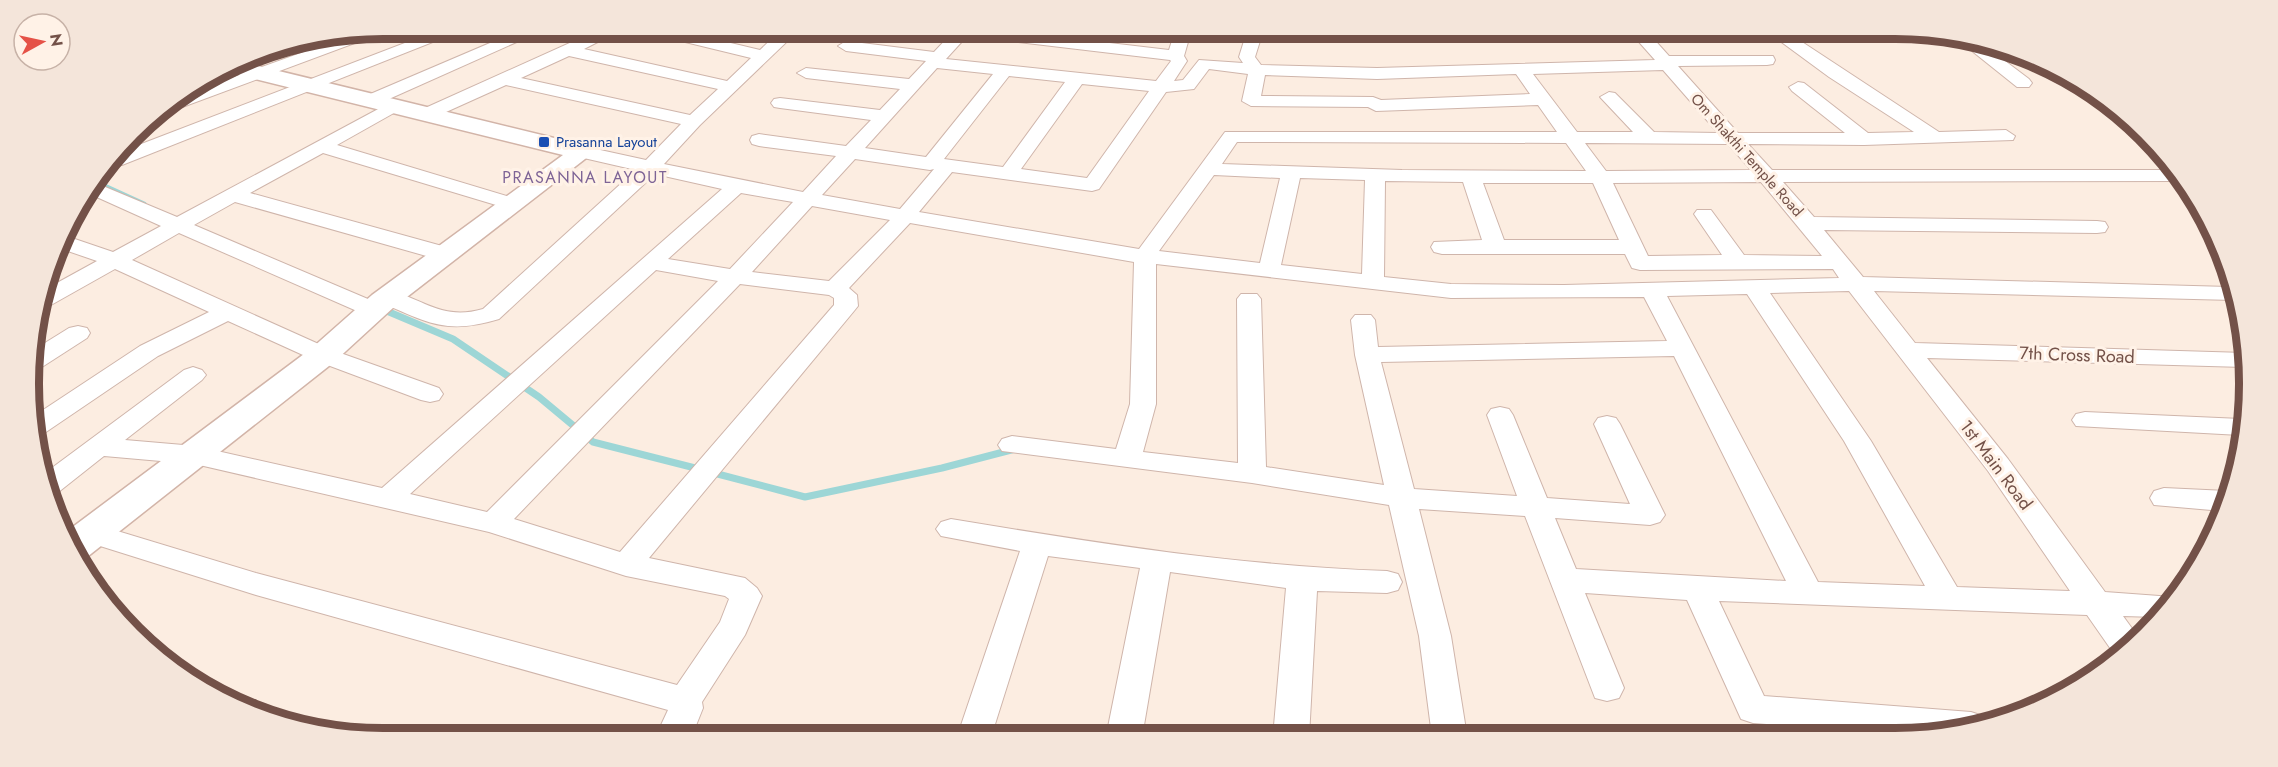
<svg xmlns="http://www.w3.org/2000/svg" width="2278" height="767" font-family="Jost,sans-serif">
<style>
.lines{fill:none;stroke-linecap:round;stroke-linejoin:round}
.stream-far1{stroke:#9dd6d6;stroke-width:5}
.stream{stroke:#9dd6d6;stroke-width:7}
.street-casing{stroke:#cfb5ab;stroke-width:2}
.secondary-casing{stroke:#d2b4a8;stroke-width:3}
.street{fill:#fff;fill-rule:evenodd}
.secondary{fill:#fff;fill-rule:evenodd}
.transit-dot{fill:#1a4fb4;stroke:#fff2e7;stroke-width:2}
.labels{text-anchor:middle;dominant-baseline:central;stroke-width:6;stroke-linejoin:round;paint-order:stroke}
.far-transit-label{font-size:15px;fill:#164399;stroke:#fff2e7;text-anchor:start}
.far-street-label{font-size:15px;fill:#735148;stroke:#fff2e7}
.far-neighbourhood-label{font-size:16px;letter-spacing:1.5px;fill:#7e6496;stroke:#fff2e7}
.street-label{font-size:18px;fill:#735148;stroke:#fff2e7}
.rim{fill:none;stroke:#735148;stroke-width:8}
</style>
<rect width="100%" height="100%" fill="#fcede1"/>
<g class="lines">
<path class="stream-far1" d="M 98,183 L 144,204"/>
<g class="stream">
<path d="M 382,309 L 453,339 L 539,397 L 593,442 L 699,469"/>
<path d="M 710,472 L 805,497 L 942,468 L 1015,449"/>
</g>
<defs>
<g id="street">
<path d="M 384,28 L 395,28 L 169,112 L 157,112 L 186,94 L 354,34 Z"/>
<path d="M 444,28 L 468,28 L 122,165 L 111,166 L 123,151 Z"/>
<path d="M 525,28 L 548,28 L 380,103 L 374,104 L 365,99 L 368,95 Z"/>
<path d="M 603,28 L 625,28 L 584,49 L 727,81 L 751,58 L 640,31 L 638,28 L 668,28 L 760,50 L 783,28 L 801,28 L 700,125 L 664,164 L 803,192 L 836,156 L 759,146 L 752,144 L 750,140 L 752,136 L 759,134 L 846,146 L 871,120 L 780,108 L 774,107 L 771,103 L 774,99 L 780,98 L 880,110 L 900,89 L 806,78 L 797,73 L 806,68 L 909,79 L 926,61 L 846,51 L 838,46 L 846,41 L 934,52 L 951,34 L 939,32 L 937,28 L 982,28 L 1169,50 L 1176,28 L 1192,28 L 1184,56 L 1187,61 L 1174,81 L 1183,80 L 1199,60 L 1243,63 L 1239,57 L 1248,28 L 1264,28 L 1255,57 L 1261,65 L 1377,68 L 1655,60 L 1639,42 L 1327,42 L 1325,39 L 1333,34 L 1630,32 L 1627,28 C 1746,28 1864,25 1981,40 L 1980,42 L 2029,79 L 2032,83 L 2029,87 L 2017,87 L 1962,43 L 1796,38 L 1939,132 L 2006,130 L 2015,136 L 2013,140 L 1864,145 L 1748,144 L 1772,170 L 2170,170 L 2180,181 L 1783,182 L 1814,217 L 2097,221 L 2105,222 L 2108,227 L 2105,232 L 2097,233 L 1824,230 L 1863,277 L 2229,287 L 2234,300 L 1874,291 L 1915,343 L 2245,353 L 2244,367 L 1927,358 L 2008,459 L 2105,592 L 2173,597 L 2156,617 L 2123,616 L 2139,638 L 2129,650 L 2117,658 L 2087,615 L 1719,601 L 1764,696 L 1971,712 L 1983,716 L 1986,722 L 1940,736 L 1753,723 L 1741,719 L 1687,600 L 1585,593 L 1624,688 L 1619,698 L 1607,701 L 1595,698 L 1525,516 L 1419,509 L 1451,636 L 1467,736 L 1432,736 L 1419,636 L 1389,505 L 1252,483 L 1002,451 L 998,445 L 1002,439 L 1012,436 L 1116,449 L 1130,404 L 1134,262 L 910,223 L 849,288 L 857,295 L 858,306 L 854,311 L 649,558 L 745,578 L 757,588 L 762,596 L 745,635 L 702,702 L 703,708 L 691,738 L 655,738 L 668,710 L 256,595 L 81,540 L 76,533 L 81,526 L 91,523 L 256,573 L 677,685 L 720,622 L 729,599 L 725,596 L 626,576 L 489,532 L 195,464 L 104,456 L 56,494 L 50,495 L 41,476 L 184,370 L 193,367 L 202,370 L 206,375 L 202,380 L 125,440 L 195,446 L 382,488 L 722,189 L 655,174 L 499,319 C 447,335 428,323 380,302 L 376,297 L 380,292 L 388,290 C 424,299 442,321 483,309 L 636,170 L 575,156 L 572,152 L 575,148 L 582,146 L 646,160 L 681,124 L 506,85 L 435,117 L 429,118 L 420,113 L 423,109 ZM 967,36 L 1170,60 L 1171,61 L 1156,81 L 946,59 ZM 1651,36 L 1776,38 L 1829,77 L 1914,132 L 1868,133 L 1804,83 L 1798,82 L 1789,87 L 1792,91 L 1845,133 L 1738,133 L 1678,66 L 1767,65 L 1773,64 L 1775,60 L 1773,56 L 1669,56 ZM 569,56 L 718,89 L 690,115 L 521,78 ZM 937,68 L 993,74 L 926,157 L 865,148 ZM 1209,69 L 1248,74 L 1242,101 L 1251,106 L 1368,107 L 1376,111 L 1538,105 L 1557,132 L 1225,132 L 1139,249 L 919,212 L 952,172 L 1092,191 L 1099,189 L 1166,92 L 1194,89 ZM 1663,70 L 1718,133 L 1654,132 L 1615,93 L 1609,92 L 1600,97 L 1633,132 L 1577,132 L 1533,74 ZM 1516,74 L 1530,94 L 1381,100 L 1373,97 L 1261,96 L 1265,75 L 1377,79 ZM 1009,76 L 1065,82 L 1003,167 L 944,159 ZM 1082,84 L 1149,91 L 1087,178 L 1021,169 ZM 1237,142 L 1566,143 L 1586,171 L 1402,170 L 1222,164 ZM 1585,143 L 1728,144 L 1751,170 L 1606,171 ZM 855,159 L 930,170 L 934,169 L 900,209 L 822,195 ZM 1214,175 L 1280,178 L 1260,263 L 1159,251 ZM 1300,178 L 1365,180 L 1362,274 L 1281,265 ZM 1385,181 L 1463,182 L 1482,240 L 1434,242 L 1431,247 L 1434,252 L 1442,254 L 1625,254 L 1632,268 L 1640,270 L 1833,269 L 1839,278 L 1564,285 L 1451,284 L 1384,277 ZM 1761,182 L 1822,256 L 1744,255 L 1711,210 L 1697,210 L 1694,214 L 1722,255 L 1648,256 L 1613,183 ZM 1483,183 L 1593,183 L 1619,240 L 1504,240 ZM 741,193 L 793,202 L 730,269 L 668,259 ZM 812,206 L 890,220 L 829,281 L 752,272 ZM 1156,264 L 1451,298 L 1644,297 L 1667,341 L 1378,347 L 1375,320 L 1371,315 L 1355,315 L 1351,320 L 1355,355 L 1384,485 L 1266,467 L 1261,299 L 1257,294 L 1241,294 L 1237,299 L 1238,463 L 1143,452 L 1156,404 ZM 656,270 L 718,281 L 487,512 L 410,494 ZM 740,284 L 829,295 L 834,298 L 834,305 L 620,552 L 514,519 ZM 1849,291 L 1988,471 L 2070,591 L 1957,587 L 1871,441 L 1770,293 ZM 1747,294 L 1844,441 L 1925,586 L 1818,582 L 1667,296 ZM 1674,356 L 1786,581 L 1576,569 L 1555,518 L 1650,525 L 1660,522 L 1665,515 L 1620,424 L 1616,418 L 1607,416 L 1598,418 L 1594,424 L 1630,504 L 1547,498 L 1513,415 L 1509,409 L 1500,407 L 1491,409 L 1487,415 L 1517,496 L 1414,489 L 1381,362 Z"/>
<path d="M 395,100 L 404,105 L 401,109 L 337,145 L 520,200 L 523,204 L 520,208 L 506,208 L 323,153 L 250,193 L 453,249 L 456,254 L 453,259 L 437,259 L 235,202 L 194,225 L 382,305 L 386,310 L 382,315 L 366,315 L 179,233 L 132,260 L 332,350 L 439,388 L 443,394 L 439,400 L 430,402 L 421,400 L 314,360 L 228,321 L 158,356 L 46,432 L 38,434 L 37,414 L 140,346 L 209,312 L 115,269 L 51,305 L 41,306 L 46,289 L 97,261 L 59,248 L 63,235 L 113,252 L 161,226 L 90,194 L 98,184 L 177,217 Z"/>
<path d="M 78,326 L 87,328 L 90,333 L 87,338 L 42,367 L 34,369 L 32,351 L 69,328 Z"/>
<path d="M 2085,412 L 2241,419 L 2240,435 L 2076,426 L 2072,420 L 2076,414 Z"/>
<path d="M 2164,488 L 2227,491 L 2230,492 L 2223,511 L 2154,505 L 2150,498 L 2154,491 Z"/>
<path d="M 951,519 C 1095,543 1241,566 1387,571 L 1398,574 L 1402,582 L 1398,590 L 1387,593 L 1317,591 L 1309,737 L 1273,737 L 1286,588 L 1170,572 L 1142,737 L 1106,737 L 1140,568 L 1048,556 L 991,737 L 957,737 L 1020,551 L 941,536 L 936,529 L 941,522 Z"/>
</g>
<path id="secondary" d="M 238,61 L 591,147 L 594,152 L 394,307 L 334,362 L 87,557 L 79,559 L 66,532 L 312,348 L 372,295 L 563,155 L 223,71 Z"/>
</defs>
<use href="#street" class="street-casing"/>
<use href="#secondary" class="secondary-casing"/>
<use href="#street" class="street"/>
<use href="#secondary" class="secondary"/>
</g>
<rect class="transit-dot" x="538" y="136" width="12" height="12" rx="3"/>
<g class="labels">
<g class="far-transit-label">
<text x="556" y="142">Prasanna Layout</text>
</g>
<g class="far-street-label">
<text transform="translate(1747 155) rotate(48)">Om Shakthi Temple Road</text>
</g>
<g class="far-neighbourhood-label">
<text x="585" y="177">PRASANNA LAYOUT</text>
</g>
<g class="street-label">
<text transform="translate(2077 355) rotate(2)">7th Cross Road</text>
<text transform="translate(1996 465) rotate(53)">1st Main Road</text>
</g>
</g>
<path d="M0 0H2278V767H0ZM383 39H1895A344 344 0 0 1 2239 383V384A344 344 0 0 1 1895 728H383A344 344 0 0 1 39 384V383A344 344 0 0 1 383 39Z" fill="#f4e5da" fill-rule="evenodd"/>
<path class="rim" d="M383 39H1895A344 344 0 0 1 2239 383V384A344 344 0 0 1 1895 728H383A344 344 0 0 1 39 384V383A344 344 0 0 1 383 39Z"/>
<g transform="translate(42 42) rotate(82)"><circle r="28" fill="#fff2e7" stroke="#c7b2a7" stroke-width="1.5"/>
<path d="M0-4.5L10 22L0 15L-10 22Z" fill="#e55247"/>
<text y="-9" font-size="16" font-weight="bold" text-anchor="middle" fill="#735148">N</text>
</g>
</svg>
